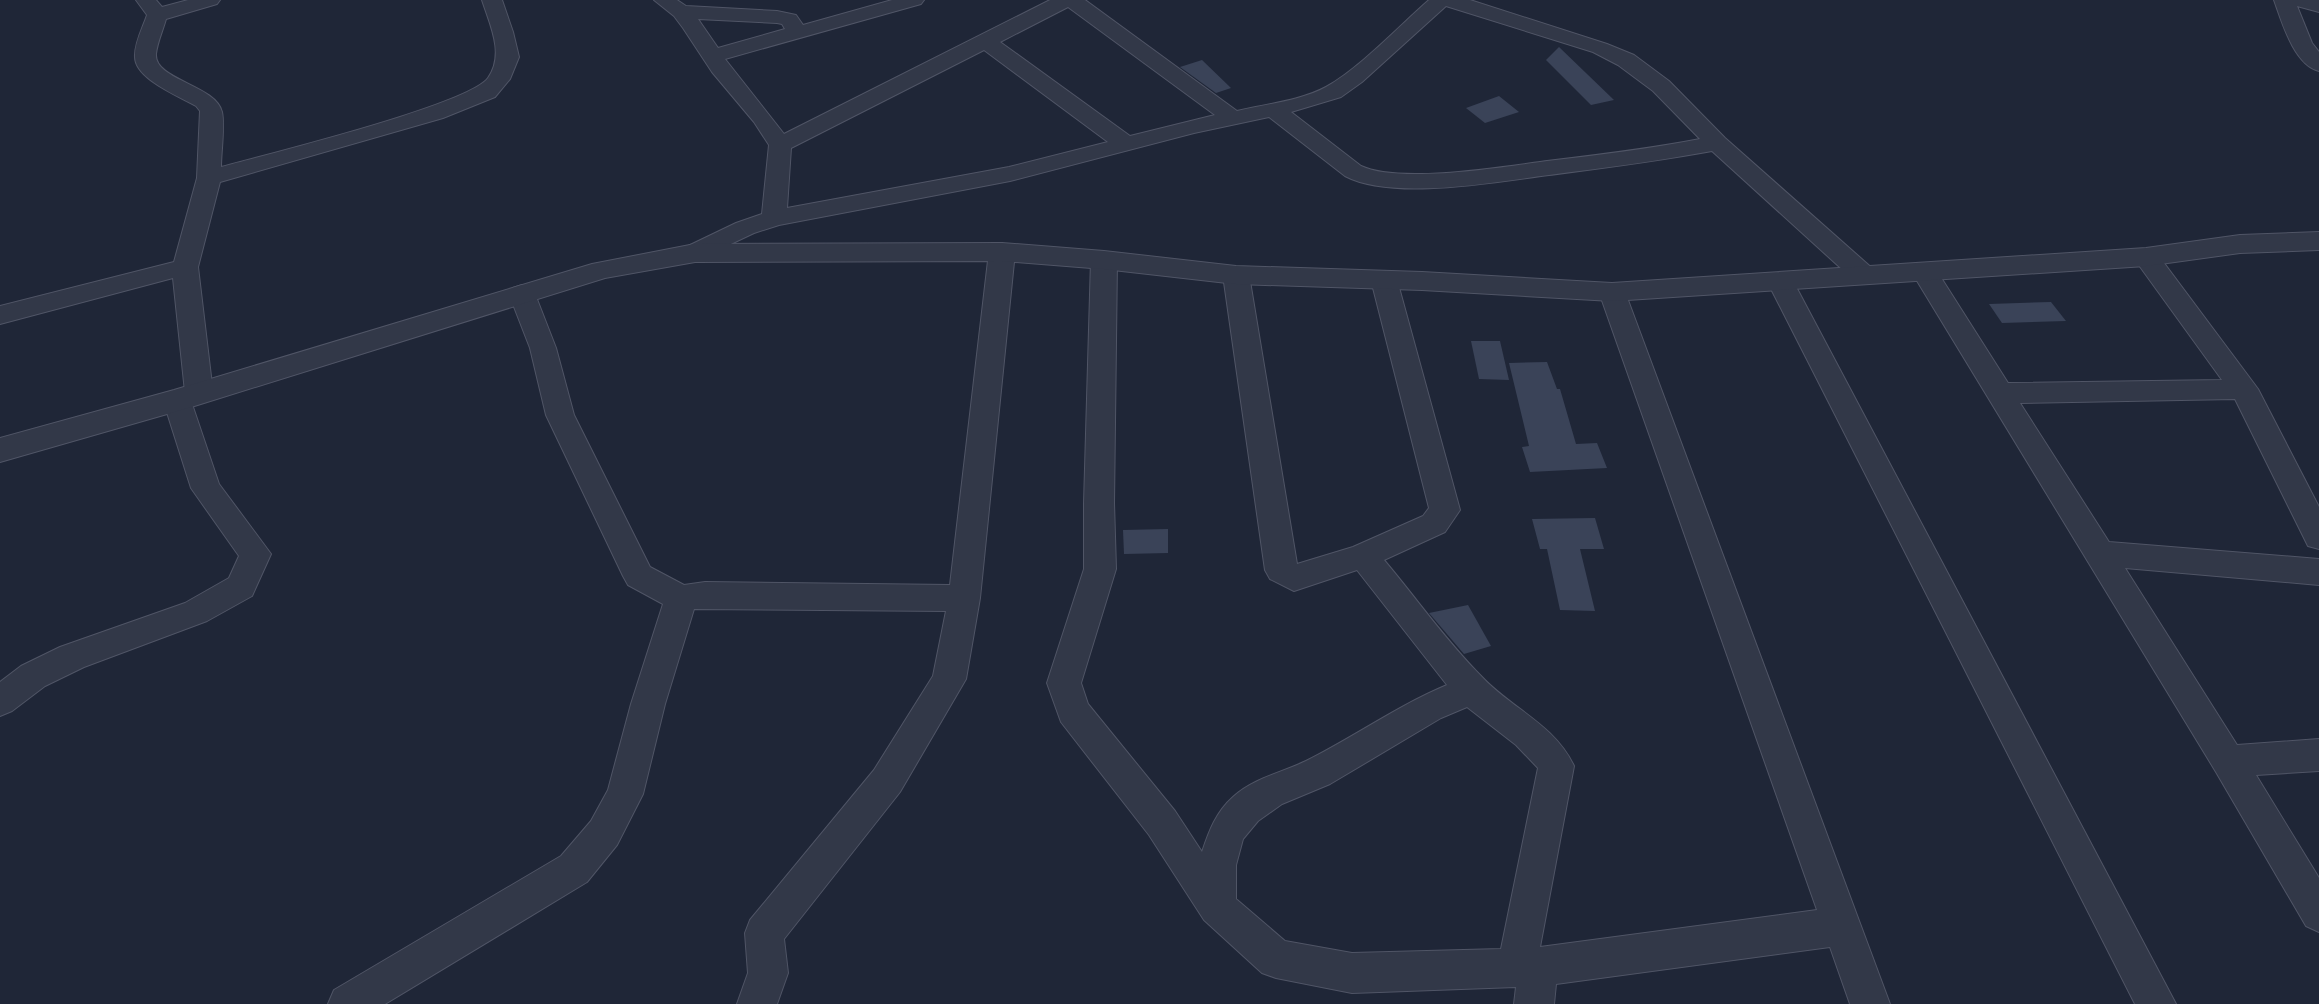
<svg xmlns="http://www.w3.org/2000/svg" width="2319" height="1004" font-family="'PT Sans Narrow',sans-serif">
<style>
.building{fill:#3a4358}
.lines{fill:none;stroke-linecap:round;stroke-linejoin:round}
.minor-casing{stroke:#505566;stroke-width:2}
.tertiary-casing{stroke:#505566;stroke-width:2}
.minor{fill:#323848;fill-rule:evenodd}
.tertiary{fill:#323848;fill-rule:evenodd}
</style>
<rect width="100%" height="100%" fill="#1f2637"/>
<g class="building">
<path d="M 1559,47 L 1614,100 L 1591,105 L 1546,60 Z"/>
<path d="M 1202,60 L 1231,88 L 1216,93 L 1180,67 Z"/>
<path d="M 1499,96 L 1519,112 L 1485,123 L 1466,108 Z"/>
<path d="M 2051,302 L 2066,321 L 2002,323 L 1989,304 Z"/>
<path d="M 1471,341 L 1500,341 L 1509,380 L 1479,379 Z"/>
<path d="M 1547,362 L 1557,389 L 1560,389 L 1576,444 L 1597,443 L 1607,468 L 1530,472 L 1522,447 L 1529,446 L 1509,363 Z"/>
<path d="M 1595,518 L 1604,549 L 1580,549 L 1595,611 L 1560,610 L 1547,549 L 1540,549 L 1532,519 Z"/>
<path d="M 1168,529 L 1168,553 L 1124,554 L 1123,530 Z"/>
<path d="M 1468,605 L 1491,646 L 1464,654 L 1429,613 Z"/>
</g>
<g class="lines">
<defs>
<g id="minor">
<path d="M 136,0 L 156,0 L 162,7 L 188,0 L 220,0 L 217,4 L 166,19 C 163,30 157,43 156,54 C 154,80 216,85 222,112 C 225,126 221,152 221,167 C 265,155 468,105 488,78 C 505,54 490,25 482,0 L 502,0 L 513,32 L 519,57 L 510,79 L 495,97 L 443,118 L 220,182 L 198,267 L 213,393 L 209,400 L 199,403 L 191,401 L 219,484 L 271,554 L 252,596 L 207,621 L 84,667 L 45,686 L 12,711 L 0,716 L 0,682 L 21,666 L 60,647 L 185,603 L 229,578 L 239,556 L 191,488 L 163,400 L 167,393 L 177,390 L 185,392 L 173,278 L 0,324 L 0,306 L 174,262 L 197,178 L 200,111 L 196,106 C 179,96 135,79 135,57 C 134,44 143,27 147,15 Z"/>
<path d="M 654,0 L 677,0 L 686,6 L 777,11 L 796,15 L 803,25 L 892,0 L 924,0 L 921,4 L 725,59 L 784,134 L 1050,0 L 1085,0 L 1237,111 C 1266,104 1300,101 1326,87 C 1360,68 1399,26 1429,0 L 1470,0 L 1607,44 L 1634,55 L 1669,81 L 1725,138 L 1873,269 L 1877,275 L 1873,281 L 1864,283 L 1855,281 L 1712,151 C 1658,161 1603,168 1549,175 C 1494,182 1393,201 1345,176 L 1269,117 L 1194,133 L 1010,181 L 779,225 L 754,233 L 695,261 L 686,259 L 682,253 L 686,247 L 736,223 L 762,214 L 769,145 L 754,122 L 712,72 L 683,28 L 674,16 ZM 1446,6 L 1593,52 L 1618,65 L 1653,91 L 1700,139 C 1649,149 1598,155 1547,161 C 1503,167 1399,184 1361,166 L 1291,112 L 1341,97 L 1362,82 ZM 1068,7 L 1215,115 L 1130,136 L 1000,42 ZM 698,19 L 777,23 L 782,24 L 785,29 L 718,48 ZM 984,50 L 1108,142 L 1009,167 L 787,208 L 791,148 Z"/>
<path d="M 2274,0 L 2319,0 L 2319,12 L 2297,6 L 2312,43 L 2319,52 L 2319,71 C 2294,65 2282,22 2274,0 Z"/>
<path d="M 1002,244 L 1011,246 L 1015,252 L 980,598 L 966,679 L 900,792 L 784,939 L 788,973 L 777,1004 L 737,1004 L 748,973 L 745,933 L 750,920 L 874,770 L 933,676 L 946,611 L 694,609 L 665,704 L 643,794 L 617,845 L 587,882 L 385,1004 L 328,1004 L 334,990 L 561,856 L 591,821 L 608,790 L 631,704 L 663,604 L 628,585 L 623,576 L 546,415 L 530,348 L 509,294 L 513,288 L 522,285 L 531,288 L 535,294 L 556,348 L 574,415 L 650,567 L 684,585 L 705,582 L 950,585 L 989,252 L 993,246 Z"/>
<path d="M 2146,249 L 2155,251 L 2258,389 L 2319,507 L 2319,549 L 2308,546 L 2235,399 L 2020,403 L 2109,542 L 2319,559 L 2319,585 L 2125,568 L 2237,745 L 2319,739 L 2319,771 L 2256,775 L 2319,878 L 2319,932 L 2306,926 L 2216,772 L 1911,271 L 1915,265 L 1924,263 L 1933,265 L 2008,383 L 2222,380 L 2133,257 L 2137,251 Z"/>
<path d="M 1104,252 L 1113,254 L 1117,260 L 1114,503 L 1116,569 L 1081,683 L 1088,704 L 1175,811 L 1202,852 C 1209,831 1216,812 1233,797 C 1254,778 1281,773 1306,761 C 1354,737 1397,706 1447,685 L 1357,570 L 1294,591 L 1270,579 L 1265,570 L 1223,275 L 1227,269 L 1236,267 L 1245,269 L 1249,275 L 1297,564 L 1353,547 L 1423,516 L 1429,508 L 1371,280 L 1375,274 L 1384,272 L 1393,274 L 1397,280 L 1460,510 L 1445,532 L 1384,560 C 1417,599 1446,641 1482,677 C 1512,709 1554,724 1574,766 L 1540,947 L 1817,910 L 1599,292 L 1603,286 L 1612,283 L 1621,286 L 1625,292 L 1890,1004 L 1850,1004 L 1830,947 L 1556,984 L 1554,1004 L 1514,1004 L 1516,987 L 1352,993 L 1276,978 L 1262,973 L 1204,920 L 1149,835 L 1061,722 L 1047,683 L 1084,569 L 1084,503 L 1091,260 L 1095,254 ZM 1467,707 L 1516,745 L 1538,768 L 1501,949 L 1352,953 L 1285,941 L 1236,899 L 1236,865 L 1243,839 L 1258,821 L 1282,804 L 1330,784 L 1441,718 Z"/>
<path d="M 1780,273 L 1789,275 L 1793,281 L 2176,1004 L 2135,1004 L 1767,281 L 1771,275 Z"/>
</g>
<path id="tertiary" d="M 2319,232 L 2319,250 L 2240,253 L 2146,266 L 1612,301 L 1422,290 L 1236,284 L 1104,269 L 1002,261 L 695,262 L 605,278 L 188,408 L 0,462 L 0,438 L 174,390 L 592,264 L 695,244 L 1002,243 L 1104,251 L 1236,266 L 1422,272 L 1612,283 L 2146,248 L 2240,235 Z"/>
</defs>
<use href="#minor" class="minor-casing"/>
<use href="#tertiary" class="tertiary-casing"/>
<use href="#minor" class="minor"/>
<use href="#tertiary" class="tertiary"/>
</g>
</svg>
